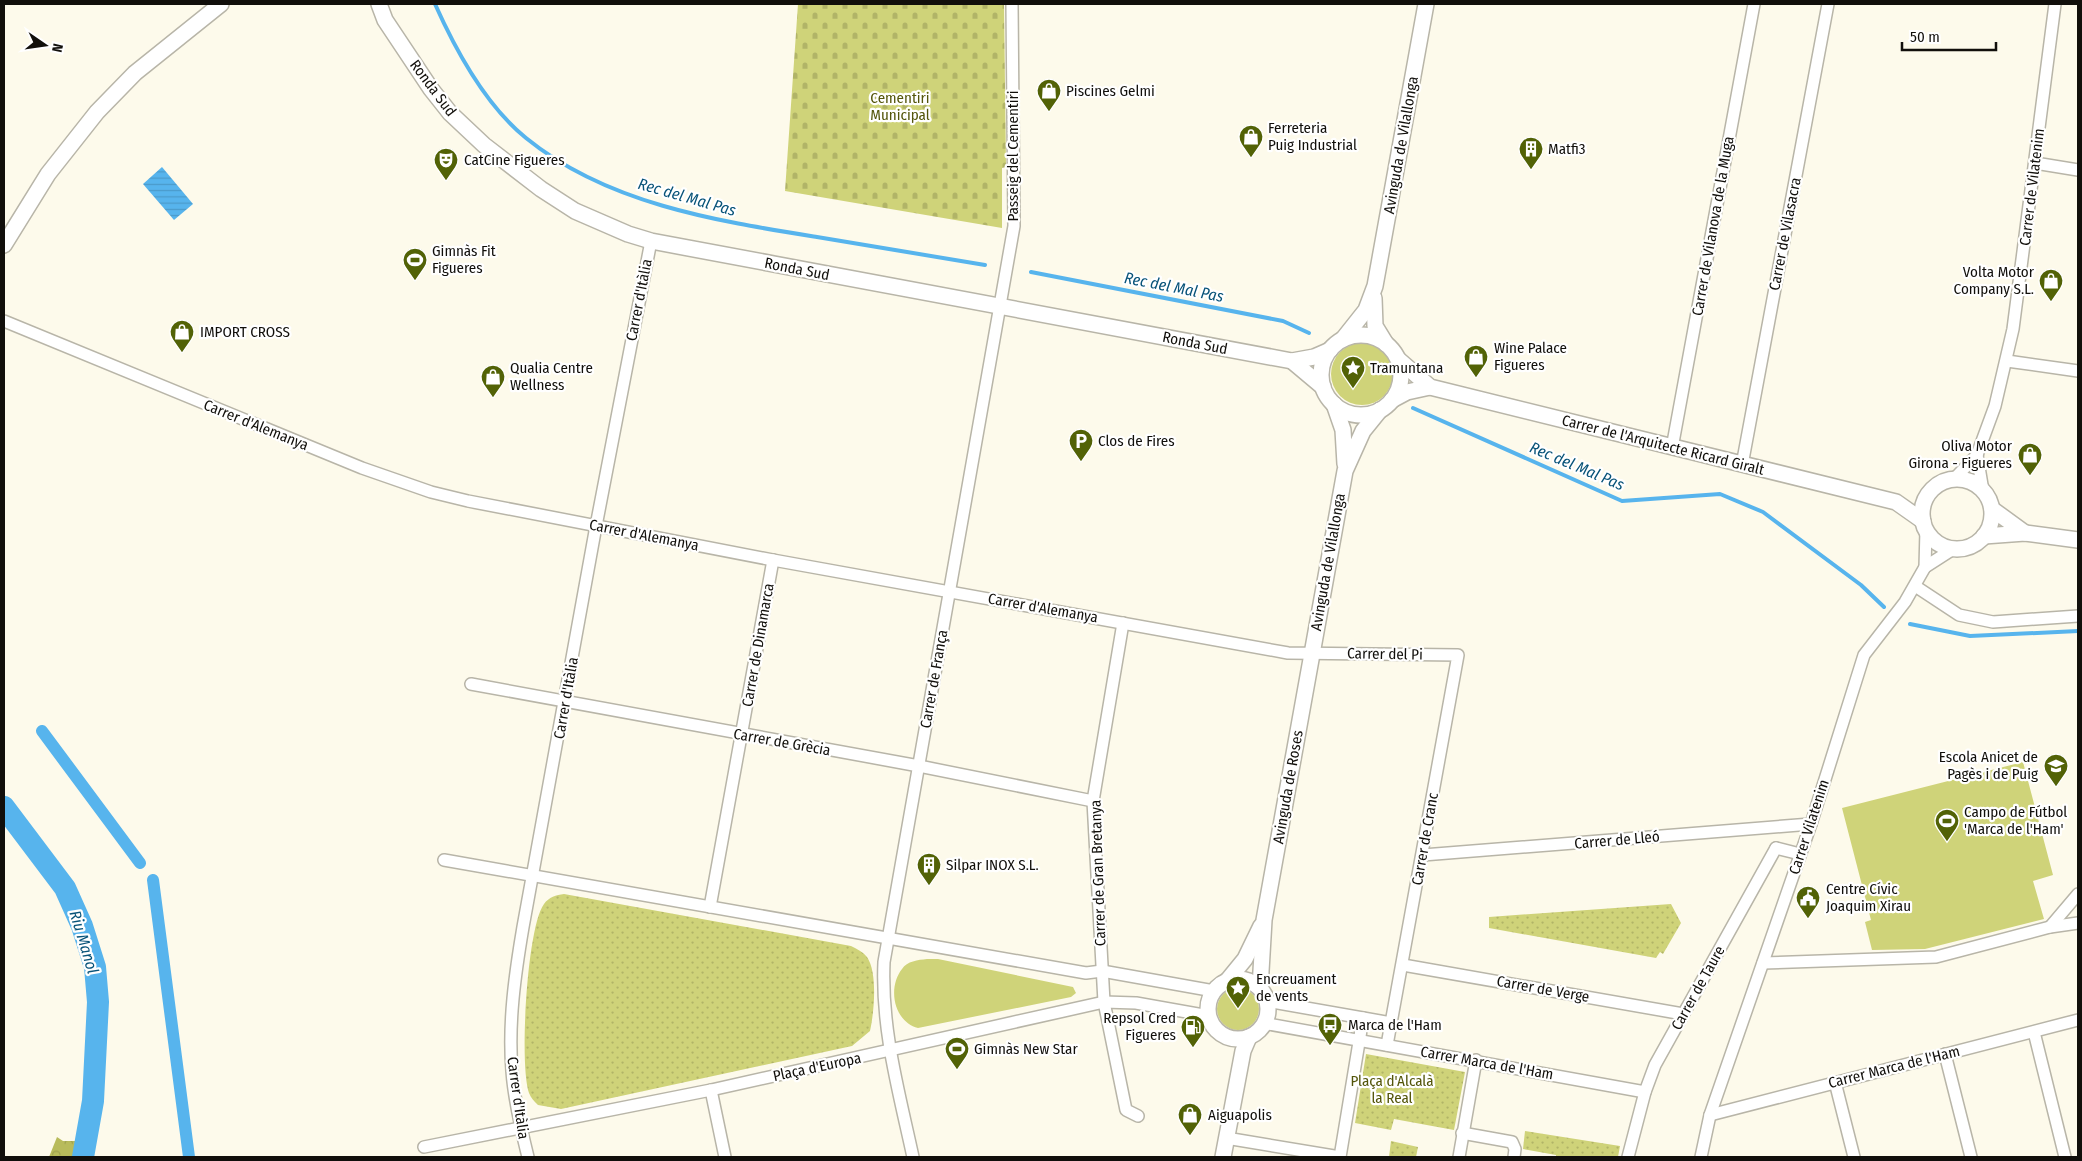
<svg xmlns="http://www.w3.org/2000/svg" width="2082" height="1161" font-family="'Fira Sans Condensed',sans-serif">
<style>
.green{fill:#cfd379}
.forest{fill:url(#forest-crowns)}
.cemetery{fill:url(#cemetery-stones)}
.park{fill:url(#park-dots)}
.water{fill:url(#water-rules)}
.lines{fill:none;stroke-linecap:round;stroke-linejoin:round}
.stream{stroke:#57b4ed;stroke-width:4}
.canal{stroke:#57b4ed;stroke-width:12}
.river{stroke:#57b4ed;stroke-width:22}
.street-casing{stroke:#b8b5a8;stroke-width:14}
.secondary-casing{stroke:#b8b5a8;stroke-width:18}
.street{stroke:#fff;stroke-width:11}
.secondary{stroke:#fff;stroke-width:15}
.labels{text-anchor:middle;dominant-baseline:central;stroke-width:4.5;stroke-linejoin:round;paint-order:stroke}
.street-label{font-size:15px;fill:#110f0b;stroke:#fff}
.poi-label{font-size:15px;fill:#110f0b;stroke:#fff;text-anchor:start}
.park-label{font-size:15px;fill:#53550a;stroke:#fff}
.water-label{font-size:16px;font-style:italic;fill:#085379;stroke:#fff}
</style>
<defs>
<pattern id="forest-crowns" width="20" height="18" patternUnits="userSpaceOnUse" patternTransform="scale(1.25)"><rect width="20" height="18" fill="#b8bb5b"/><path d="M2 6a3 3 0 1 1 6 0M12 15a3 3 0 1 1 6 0" fill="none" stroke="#9da04e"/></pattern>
<pattern id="cemetery-stones" width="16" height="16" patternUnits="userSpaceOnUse" patternTransform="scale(1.25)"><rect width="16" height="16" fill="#cfd379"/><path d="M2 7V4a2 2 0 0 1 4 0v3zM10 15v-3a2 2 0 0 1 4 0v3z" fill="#b1b467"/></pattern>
<pattern id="park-dots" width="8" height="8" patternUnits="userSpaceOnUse" patternTransform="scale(1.25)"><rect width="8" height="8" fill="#cfd379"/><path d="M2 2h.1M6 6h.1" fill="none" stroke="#b1b467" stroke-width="1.8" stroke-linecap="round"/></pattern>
<pattern id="water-rules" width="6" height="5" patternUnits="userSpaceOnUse" patternTransform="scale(1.25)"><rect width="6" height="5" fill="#57b4ed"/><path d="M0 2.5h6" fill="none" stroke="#4b9aca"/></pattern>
</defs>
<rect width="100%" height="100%" fill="#fdfaeb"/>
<g class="green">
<circle cx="1362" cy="374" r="31"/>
<path d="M 2023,762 L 2053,875 L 2033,881 L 2044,919 L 1925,949 L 1872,950 L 1865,922 L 1871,920 L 1842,808 Z"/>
<path d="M 927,959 L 938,959 L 1073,987 L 1076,993 L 1071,997 L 918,1028 C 894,1022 887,988 902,969 C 907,961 918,960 927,959 Z"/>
<circle cx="1238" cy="1009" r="21"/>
</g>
<path class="forest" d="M 57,1137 L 63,1141 L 77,1141 L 74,1157 L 49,1157 Z"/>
<path class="cemetery" d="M 798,4 L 1004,4 L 1006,167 L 1002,168 L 1002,228 L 785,191 Z"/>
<g class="park">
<path d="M 564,894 L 851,946 C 857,949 863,952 867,957 C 878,973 874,1013 870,1031 L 852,1046 L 561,1109 L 538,1105 C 534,1101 531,1098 529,1093 C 519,1066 527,926 544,904 C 549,897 556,895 564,894 Z"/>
<path d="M 1671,904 L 1681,923 L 1663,954 L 1660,952 L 1656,958 L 1489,928 L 1489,917 Z"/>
<path d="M 1366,1054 L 1465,1072 L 1454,1130 L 1394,1119 L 1391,1130 L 1355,1123 Z"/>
<path d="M 1525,1131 L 1620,1146 L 1618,1157 L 1556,1157 L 1556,1155 L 1523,1149 Z"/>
<path d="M 1391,1141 L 1418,1147 L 1416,1157 L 1389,1157 Z"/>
</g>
<path class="water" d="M 162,167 L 193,204 L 174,220 L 143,184 Z"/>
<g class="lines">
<g class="stream">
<path d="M 435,4 C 456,51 485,105 526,138 C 607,204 717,221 817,237 C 873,246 929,256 985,265"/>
<path d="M 1031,272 L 1283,321 L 1309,333"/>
<path d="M 1413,408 L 1622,501 L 1720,494 L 1763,512 L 1861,585 L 1884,607"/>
<path d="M 1910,624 L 1970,636 L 2078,631"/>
</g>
<g class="canal">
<path d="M 42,731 L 140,863"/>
<path d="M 153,880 L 189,1157"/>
</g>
<path class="river" d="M 4,807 L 65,888 L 82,926 L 95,967 L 98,1002 L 93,1101 L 83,1157"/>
<defs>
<g id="street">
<path d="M 2035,163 L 2078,170"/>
<path d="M 4,321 L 362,468 L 431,492 L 468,501 L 773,560 L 1288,653 L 1458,655 L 1391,1023"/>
<path d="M 2007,361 L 2078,371"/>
<path d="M 1672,448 L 1754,4"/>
<path d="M 1977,455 L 1983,491"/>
<path d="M 1742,465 L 1828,4"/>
<path d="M 1954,479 L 1977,455 L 1995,406 L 2013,329 L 2055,4"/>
<path d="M 1925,567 L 1953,549"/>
<path d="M 1915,586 L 1959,615 L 1993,622 L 2078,616"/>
<path d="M 1123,623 L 1093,801 L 1104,1002 L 1126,1110 L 1138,1116"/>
<path d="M 471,684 L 919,766 L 1093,801"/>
<path d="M 1776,848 L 1800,854"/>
<path d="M 1423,855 L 1811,824"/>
<path d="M 444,860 L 1086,973 L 1102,971 L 1214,991"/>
<path d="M 710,907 L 773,560"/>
<path d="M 2050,927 L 2078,894"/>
<path d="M 1763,963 L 1936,957 L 2050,927 L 2078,923"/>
<path d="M 1403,965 L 1683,1014"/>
<path d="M 1266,1001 L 1363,1018"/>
<path d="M 1263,1023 L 1645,1092"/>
<path d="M 2034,1032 L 2065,1157"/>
<path d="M 1945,1054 L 1971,1157"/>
<path d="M 1835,1082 L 1854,1157"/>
<path d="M 711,1090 L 725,1157"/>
<path d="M 1710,1115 L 2078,1020"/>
<path d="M 1462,1133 L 1512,1142 L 1515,1149 L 1514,1157"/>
<path d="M 1226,1138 L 1340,1157"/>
<path d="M 424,1147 L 711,1090 L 1104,1002 L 1136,1003 L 1209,1016"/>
<path d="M 528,1157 C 521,1129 514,1100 512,1071 C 508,1023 515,974 523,927 L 596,526 L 651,241"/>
<path d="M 913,1157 C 899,1092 881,1029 884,962 L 1014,226 L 1012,4"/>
<path d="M 1340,1157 L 1363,1018 L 1391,1023 L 1387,1045"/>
<path d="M 1459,1157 L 1476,1060"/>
<path d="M 1628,1157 L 1645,1092 L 1655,1065 L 1776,848"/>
<path d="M 1701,1157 L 1710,1115 L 1811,824 L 1864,655 L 1905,602 L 1925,567 L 1926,530"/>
</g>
<g id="secondary">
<path d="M 379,4 L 385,20 L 431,89 L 450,113 L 484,145 L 541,189 L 575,211 L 628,234 L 651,241 L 1292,361 L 1314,357 L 1330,350"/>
<path d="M 4,245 L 48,174 L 97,112 L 135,73 L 221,4"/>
<path d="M 1374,298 L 1375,326 L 1386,344"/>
<circle cx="1361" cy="375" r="40"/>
<path d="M 1343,339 L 1366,310 L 1375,286 L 1426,4"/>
<path d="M 1399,360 L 1430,387 L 1896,502 L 1923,521"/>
<path d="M 1292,361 L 1323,387"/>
<path d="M 1392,400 L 1407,392 L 1430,387"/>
<path d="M 1334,404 L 1343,430 L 1345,464"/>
<circle cx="1957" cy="514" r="35"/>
<path d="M 1992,509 L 2025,533"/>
<path d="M 1984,536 L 2025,533 L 2078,540"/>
<circle cx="1238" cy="1009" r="30"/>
<path d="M 1227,981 L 1245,959 L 1261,926"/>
<path d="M 1260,988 L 1264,920 L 1345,471 L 1363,431 L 1380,410"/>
<path d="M 1223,1157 L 1243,1051 L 1249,1037"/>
</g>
</defs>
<use href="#street" class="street-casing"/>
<use href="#secondary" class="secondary-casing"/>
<use href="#street" class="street"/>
<use href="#secondary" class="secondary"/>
</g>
<defs>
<symbol id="shop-pin" viewBox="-11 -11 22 30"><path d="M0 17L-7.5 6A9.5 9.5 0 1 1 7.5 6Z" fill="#526206" stroke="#fff"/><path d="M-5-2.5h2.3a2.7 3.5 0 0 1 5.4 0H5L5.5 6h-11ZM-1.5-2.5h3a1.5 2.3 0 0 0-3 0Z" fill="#fff"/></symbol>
<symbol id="building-pin" viewBox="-11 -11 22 30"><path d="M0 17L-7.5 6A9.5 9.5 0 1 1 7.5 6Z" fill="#526206" stroke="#fff"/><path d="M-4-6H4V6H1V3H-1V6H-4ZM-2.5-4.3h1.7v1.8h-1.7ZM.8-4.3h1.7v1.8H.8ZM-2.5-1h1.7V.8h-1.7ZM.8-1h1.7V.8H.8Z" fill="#fff"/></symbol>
<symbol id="theatre-pin" viewBox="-11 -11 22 30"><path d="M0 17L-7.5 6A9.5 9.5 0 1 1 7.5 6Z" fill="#526206" stroke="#fff"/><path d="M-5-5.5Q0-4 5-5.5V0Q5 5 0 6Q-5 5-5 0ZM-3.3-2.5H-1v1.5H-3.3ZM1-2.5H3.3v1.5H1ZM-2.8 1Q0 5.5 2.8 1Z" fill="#fff"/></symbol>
<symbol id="stadium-pin" viewBox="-11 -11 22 30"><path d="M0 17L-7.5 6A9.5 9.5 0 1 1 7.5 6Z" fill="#526206" stroke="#fff"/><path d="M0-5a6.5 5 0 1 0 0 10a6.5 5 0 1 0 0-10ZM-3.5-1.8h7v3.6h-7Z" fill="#fff"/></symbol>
<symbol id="sight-pin" viewBox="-11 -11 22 30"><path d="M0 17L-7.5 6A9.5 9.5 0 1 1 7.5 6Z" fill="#526206" stroke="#fff"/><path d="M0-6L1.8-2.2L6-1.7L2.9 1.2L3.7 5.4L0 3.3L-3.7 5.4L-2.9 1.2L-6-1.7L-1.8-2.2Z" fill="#fff"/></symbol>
<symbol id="parking-pin" viewBox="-11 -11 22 30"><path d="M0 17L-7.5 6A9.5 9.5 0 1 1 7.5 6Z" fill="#526206" stroke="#fff"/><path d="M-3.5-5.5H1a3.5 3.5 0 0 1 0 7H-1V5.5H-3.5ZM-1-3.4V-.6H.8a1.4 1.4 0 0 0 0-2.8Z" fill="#fff"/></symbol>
<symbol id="school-pin" viewBox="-11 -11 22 30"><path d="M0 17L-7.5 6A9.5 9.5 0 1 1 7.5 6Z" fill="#526206" stroke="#fff"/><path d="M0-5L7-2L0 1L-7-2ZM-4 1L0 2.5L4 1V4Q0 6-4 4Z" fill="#fff"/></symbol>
<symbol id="civic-pin" viewBox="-11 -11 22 30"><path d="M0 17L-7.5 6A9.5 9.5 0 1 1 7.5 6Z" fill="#526206" stroke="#fff"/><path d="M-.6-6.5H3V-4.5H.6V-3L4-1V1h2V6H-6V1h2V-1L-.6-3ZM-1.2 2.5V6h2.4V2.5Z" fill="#fff"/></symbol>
<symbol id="bus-pin" viewBox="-11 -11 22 30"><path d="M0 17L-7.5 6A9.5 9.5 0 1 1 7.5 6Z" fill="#526206" stroke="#fff"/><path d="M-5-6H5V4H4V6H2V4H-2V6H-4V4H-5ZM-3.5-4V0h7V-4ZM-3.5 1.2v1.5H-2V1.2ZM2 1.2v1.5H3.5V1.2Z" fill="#fff"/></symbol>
<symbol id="fuel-pin" viewBox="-11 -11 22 30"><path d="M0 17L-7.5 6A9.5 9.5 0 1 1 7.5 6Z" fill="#526206" stroke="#fff"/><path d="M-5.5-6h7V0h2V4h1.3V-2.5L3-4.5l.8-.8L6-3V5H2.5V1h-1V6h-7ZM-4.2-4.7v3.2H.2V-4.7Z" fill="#fff"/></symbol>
</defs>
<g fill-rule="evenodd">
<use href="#shop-pin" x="1035" y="77" width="28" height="38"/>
<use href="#shop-pin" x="1237" y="123" width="28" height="38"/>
<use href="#building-pin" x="1517" y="135" width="28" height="38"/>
<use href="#theatre-pin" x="432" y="146" width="28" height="38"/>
<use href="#stadium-pin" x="401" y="246" width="28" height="38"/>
<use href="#shop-pin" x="2037" y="267" width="28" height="38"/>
<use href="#shop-pin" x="168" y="318" width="28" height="38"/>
<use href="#shop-pin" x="1462" y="343" width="28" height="38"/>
<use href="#sight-pin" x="1339" y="354" width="28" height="38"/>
<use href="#shop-pin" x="479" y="363" width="28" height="38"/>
<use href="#parking-pin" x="1067" y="427" width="28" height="38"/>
<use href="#shop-pin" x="2016" y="441" width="28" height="38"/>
<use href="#school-pin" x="2042" y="752" width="28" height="38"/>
<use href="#stadium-pin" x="1933" y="807" width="28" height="38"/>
<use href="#building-pin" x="915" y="851" width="28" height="38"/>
<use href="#civic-pin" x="1794" y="884" width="28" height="38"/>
<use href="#sight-pin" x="1224" y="974" width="28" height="38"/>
<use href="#bus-pin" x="1316" y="1011" width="28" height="38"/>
<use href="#fuel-pin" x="1179" y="1013" width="28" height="38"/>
<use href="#stadium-pin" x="943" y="1035" width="28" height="38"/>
<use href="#shop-pin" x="1176" y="1101" width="28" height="38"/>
</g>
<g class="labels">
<g class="street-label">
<text transform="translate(433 88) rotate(53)">Ronda Sud</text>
<text transform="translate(1401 145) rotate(-80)">Avinguda de Vilallonga</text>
<text transform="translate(1013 156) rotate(-90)">Passeig del Cementiri</text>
<text transform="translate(2032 187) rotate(-83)">Carrer de Vilatenim</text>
<text transform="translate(1713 226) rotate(-80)">Carrer de Vilanova de la Muga</text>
<text transform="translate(1785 234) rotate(-79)">Carrer de Vilasacra</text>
<text transform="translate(797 269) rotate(11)">Ronda Sud</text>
<text transform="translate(639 300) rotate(-79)">Carrer d'Itàlia</text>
<text transform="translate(1195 343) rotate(11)">Ronda Sud</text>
<text transform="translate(256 425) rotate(22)">Carrer d'Alemanya</text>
<text transform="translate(1663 445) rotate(14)">Carrer de l'Arquitecte Ricard Giralt</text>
<text transform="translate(644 535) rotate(11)">Carrer d'Alemanya</text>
<text transform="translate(1328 562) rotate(-80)">Avinguda de Vilallonga</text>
<text transform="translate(1043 608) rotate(10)">Carrer d'Alemanya</text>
<text transform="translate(758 645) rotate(-80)">Carrer de Dinamarca</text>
<text transform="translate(1385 654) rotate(1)">Carrer del Pi</text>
<text transform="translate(934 679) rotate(-80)">Carrer de França</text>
<text transform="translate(566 698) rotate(-80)">Carrer d'Itàlia</text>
<text transform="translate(782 742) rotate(10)">Carrer de Grècia</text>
<text transform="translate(1288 787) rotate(-80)">Avinguda de Roses</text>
<text transform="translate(1809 827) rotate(-72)">Carrer Vilatenim</text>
<text transform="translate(1425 839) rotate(-80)">Carrer de Cranc</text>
<text transform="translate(1617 840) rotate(-5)">Carrer de Lleó</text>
<text transform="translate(1098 873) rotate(-92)">Carrer de Gran Bretanya</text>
<text transform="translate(1698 988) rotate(-61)">Carrer de Taure</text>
<text transform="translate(1543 989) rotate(10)">Carrer de Verge</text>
<text transform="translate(1487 1063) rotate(10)">Carrer Marca de l'Ham</text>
<text transform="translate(817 1067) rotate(-12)">Plaça d'Europa</text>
<text transform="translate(1894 1067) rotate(-14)">Carrer Marca de l'Ham</text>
<text transform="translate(518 1098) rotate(82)">Carrer d'Itàlia</text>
</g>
<g class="poi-label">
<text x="1066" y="91">Piscines Gelmi</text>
<text x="1268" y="128">Ferreteria<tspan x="1268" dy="17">Puig Industrial</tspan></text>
<text x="1548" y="149">Matfi3</text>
<text x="464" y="160">CatCine Figueres</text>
<text x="432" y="251">Gimnàs Fit<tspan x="432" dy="17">Figueres</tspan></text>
<text x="2034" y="272" text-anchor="end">Volta Motor<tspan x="2034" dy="17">Company S.L.</tspan></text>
<text x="200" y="332">IMPORT CROSS</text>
<text x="1494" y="348">Wine Palace<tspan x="1494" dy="17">Figueres</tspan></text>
<text x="510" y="368">Qualia Centre<tspan x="510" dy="17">Wellness</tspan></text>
<text x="1370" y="368">Tramuntana</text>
<text x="1098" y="441">Clos de Fires</text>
<text x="2012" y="446" text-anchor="end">Oliva Motor<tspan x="2012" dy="17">Girona - Figueres</tspan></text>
<text x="2038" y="757" text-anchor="end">Escola Anicet de<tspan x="2038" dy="17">Pagès i de Puig</tspan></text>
<text x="1964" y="812">Campo de Fútbol<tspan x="1964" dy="17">'Marca de l'Ham'</tspan></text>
<text x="946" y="865">Silpar INOX S.L.</text>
<text x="1826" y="889">Centre Cívic<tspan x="1826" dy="17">Joaquim Xirau</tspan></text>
<text x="1256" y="979">Encreuament<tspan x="1256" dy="17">de vents</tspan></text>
<text x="1176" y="1018" text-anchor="end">Repsol Cred<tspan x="1176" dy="17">Figueres</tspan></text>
<text x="1348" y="1025">Marca de l'Ham</text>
<text x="974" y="1049">Gimnàs New Star</text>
<text x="1208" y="1115">Aiguapolis</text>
</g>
<g class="park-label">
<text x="900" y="98">Cementiri<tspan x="900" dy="17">Municipal</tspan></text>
<text x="1392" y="1081">Plaça d'Alcalà<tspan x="1392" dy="17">la Real</tspan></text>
</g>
<g class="water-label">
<text transform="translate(687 197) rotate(16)">Rec del Mal Pas</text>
<text transform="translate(1174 287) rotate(11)">Rec del Mal Pas</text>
<text transform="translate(1577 466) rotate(23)">Rec del Mal Pas</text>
<text transform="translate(84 942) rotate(73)">Riu Manol</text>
</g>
</g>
<rect width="2082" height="1161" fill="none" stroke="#110f0b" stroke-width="10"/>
<g transform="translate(45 45) rotate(103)" stroke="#ffffff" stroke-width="4" paint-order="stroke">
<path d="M0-4L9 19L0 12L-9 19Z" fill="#110f0b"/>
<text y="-8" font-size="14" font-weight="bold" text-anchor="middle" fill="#110f0b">N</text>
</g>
<path d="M1902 42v8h94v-8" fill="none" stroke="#110f0b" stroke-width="2.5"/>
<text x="1910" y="42" font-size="15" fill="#110f0b" stroke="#ffffff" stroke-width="4" paint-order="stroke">50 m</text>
</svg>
